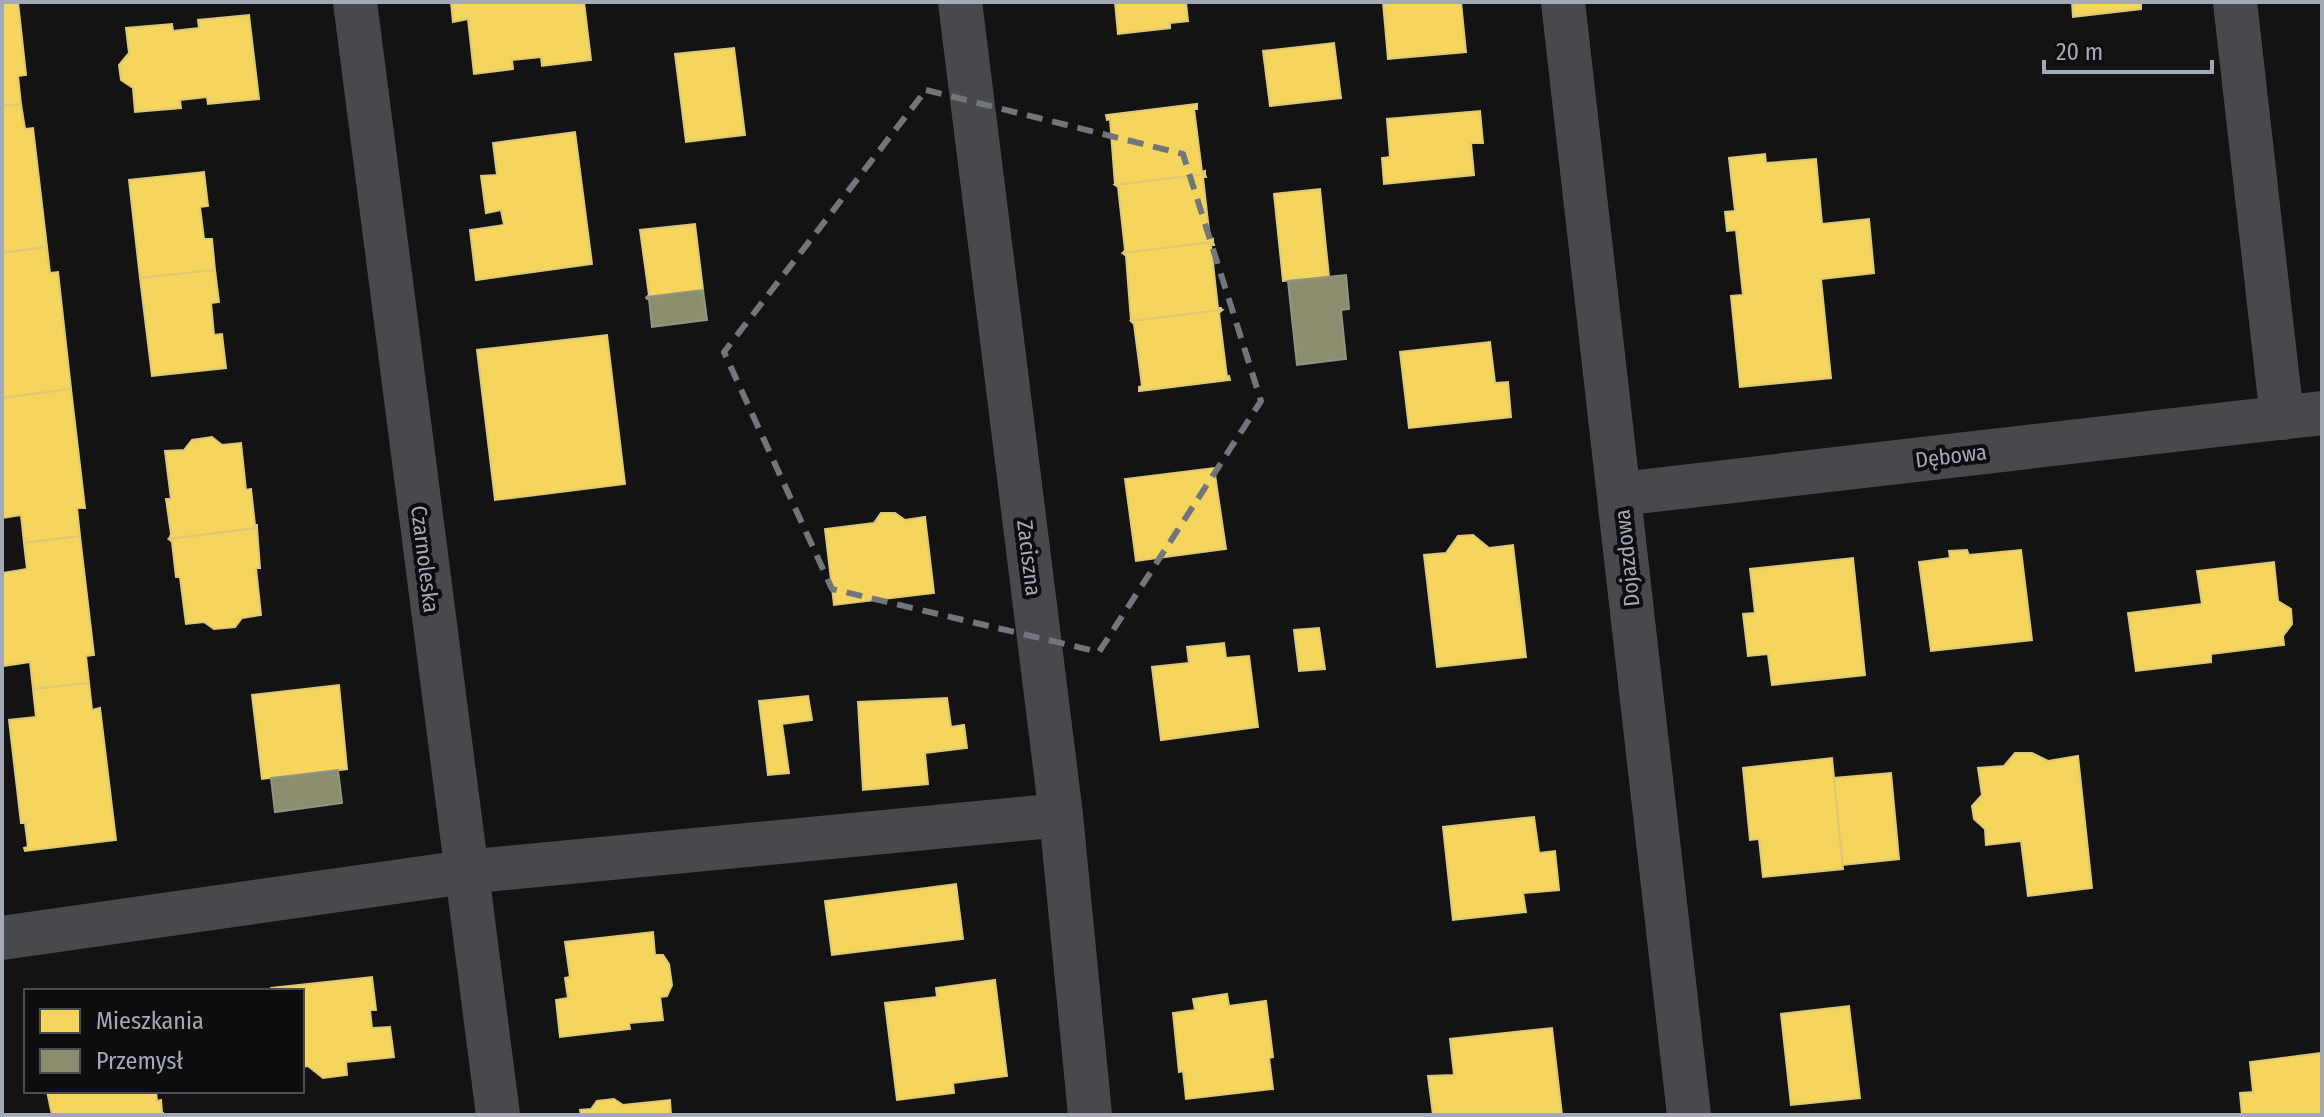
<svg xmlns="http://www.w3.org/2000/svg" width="2324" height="1117" font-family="'Fira Sans Condensed',sans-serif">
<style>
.homes{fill:#f6d55c;stroke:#ddc877;stroke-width:2}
.industry{fill:#8c8c6e;stroke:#939583;stroke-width:2}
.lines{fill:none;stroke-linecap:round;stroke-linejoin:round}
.street{stroke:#47494c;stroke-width:44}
.marked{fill:none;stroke:#71757c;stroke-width:6;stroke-dasharray:16 10;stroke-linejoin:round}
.labels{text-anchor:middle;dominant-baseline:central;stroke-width:8;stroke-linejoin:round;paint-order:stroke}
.street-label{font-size:22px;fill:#a3aab5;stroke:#0d0d0f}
</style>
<rect width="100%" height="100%" fill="#131313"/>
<g class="homes">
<path d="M 2,2 L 18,2 L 26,75 L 18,76 L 21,104 L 2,106 Z"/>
<path d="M 451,2 L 584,2 L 591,60 L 542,66 L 541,57 L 512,60 L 513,69 L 474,74 L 468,19 L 453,22 Z"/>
<path d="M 1115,2 L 1186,2 L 1188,21 L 1170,23 L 1170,28 L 1118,34 Z"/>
<path d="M 1383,2 L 1461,2 L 1466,52 L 1388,59 Z"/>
<path d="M 2072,2 L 2141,2 L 2141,9 L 2073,17 Z"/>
<path d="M 249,15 L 259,99 L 208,104 L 207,97 L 180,100 L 181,108 L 135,112 L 133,88 L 121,80 L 119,65 L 129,53 L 126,28 L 172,24 L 173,31 L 199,28 L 198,20 Z"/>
<path d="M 1334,43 L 1341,98 L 1270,106 L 1263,51 Z"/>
<path d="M 734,48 L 745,135 L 686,142 L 675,54 Z"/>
<path d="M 21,104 L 25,129 L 33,128 L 47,247 L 2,253 L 2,106 Z"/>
<path d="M 1197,104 L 1197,109 L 1194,109 L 1202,172 L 1205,171 L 1205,174 L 1115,185 L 1110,119 L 1107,120 L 1106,115 Z"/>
<path d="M 1480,111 L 1483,143 L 1471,143 L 1474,175 L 1384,184 L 1382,158 L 1390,157 L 1387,119 Z"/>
<path d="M 575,132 L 592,264 L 476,280 L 470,230 L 504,225 L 501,210 L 486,213 L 481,176 L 497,175 L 493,143 Z"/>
<path d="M 1765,154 L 1766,163 L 1816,159 L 1822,224 L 1869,219 L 1874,273 L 1821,279 L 1831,378 L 1740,387 L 1731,296 L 1743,295 L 1736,230 L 1727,231 L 1725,212 L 1735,211 L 1729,158 Z"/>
<path d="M 204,172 L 208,206 L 200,207 L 204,239 L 212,239 L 215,270 L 140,278 L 129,180 Z"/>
<path d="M 1205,174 L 1206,177 L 1203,177 L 1210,240 L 1213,239 L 1213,242 L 1123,253 L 1125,250 L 1118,187 L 1115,185 Z"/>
<path d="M 1320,189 L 1329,277 L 1283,281 L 1274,194 Z"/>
<path d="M 695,224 L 703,290 L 647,297 L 649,295 L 640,230 Z"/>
<path d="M 1213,242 L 1214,245 L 1211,245 L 1218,308 L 1221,308 L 1222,310 L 1131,321 L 1126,256 L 1123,253 Z"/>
<path d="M 47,247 L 50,273 L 58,272 L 71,389 L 2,398 L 2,253 Z"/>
<path d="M 215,270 L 219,302 L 211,303 L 214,335 L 222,334 L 226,368 L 152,376 L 140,278 Z"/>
<path d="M 1222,310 L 1219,313 L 1227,377 L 1229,376 L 1230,380 L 1139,391 L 1139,387 L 1142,386 L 1134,324 L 1131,321 Z"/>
<path d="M 607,335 L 625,484 L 495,500 L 477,350 Z"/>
<path d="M 1490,342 L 1495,383 L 1508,382 L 1511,417 L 1409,428 L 1400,352 Z"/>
<path d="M 71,389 L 85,508 L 77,508 L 80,536 L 24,543 L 21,515 L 2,518 L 2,398 Z"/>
<path d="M 212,437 L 222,445 L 241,443 L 246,490 L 251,489 L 255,525 L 257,525 L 257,528 L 169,539 L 171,534 L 166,499 L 171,499 L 165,451 L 184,450 L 192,440 Z"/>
<path d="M 1214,468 L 1226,549 L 1136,561 L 1125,479 Z"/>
<path d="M 881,513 L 895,513 L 905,520 L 925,517 L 934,593 L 834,605 L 825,529 L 874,523 Z"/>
<path d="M 257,528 L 260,568 L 256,568 L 261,615 L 242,618 L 235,627 L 214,629 L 204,622 L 186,624 L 180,577 L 176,577 L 172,542 L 169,539 Z"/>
<path d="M 1473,535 L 1489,548 L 1513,545 L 1526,657 L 1437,667 L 1424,555 L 1446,553 L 1458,536 Z"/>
<path d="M 80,536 L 94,655 L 86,656 L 89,683 L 33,689 L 30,662 L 3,666 L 2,573 L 27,569 L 24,543 Z"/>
<path d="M 1967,550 L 1969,555 L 2021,550 L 2032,640 L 1931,651 L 1919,562 L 1950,558 L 1949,551 Z"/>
<path d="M 1853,558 L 1865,675 L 1772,685 L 1768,654 L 1748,656 L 1743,614 L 1755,613 L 1750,569 Z"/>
<path d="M 2274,562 L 2278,601 L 2291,609 L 2292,624 L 2283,636 L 2284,645 L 2211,654 L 2211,662 L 2136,671 L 2128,613 L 2202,604 L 2197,571 Z"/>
<path d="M 1319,628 L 1325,669 L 1299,671 L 1294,630 Z"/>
<path d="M 1224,643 L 1226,658 L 1249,656 L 1258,727 L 1161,740 L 1152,667 L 1189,663 L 1187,647 Z"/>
<path d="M 89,683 L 92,710 L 100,708 L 116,840 L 25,851 L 24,848 L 28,847 L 25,823 L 21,823 L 9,720 L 36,717 L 33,689 Z"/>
<path d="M 339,685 L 347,769 L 262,779 L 252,695 Z"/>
<path d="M 808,696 L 812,720 L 782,724 L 789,773 L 768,775 L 759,701 Z"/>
<path d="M 947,698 L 951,727 L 964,725 L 967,748 L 925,753 L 928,784 L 863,790 L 858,702 Z"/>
<path d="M 2015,753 L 2032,753 L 2048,761 L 2078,756 L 2092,888 L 2028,896 L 2021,841 L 1986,845 L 1985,829 L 1974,819 L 1972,806 L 1982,795 L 1978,768 L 2004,766 Z"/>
<path d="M 1832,758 L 1843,869 L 1763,877 L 1759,839 L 1750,840 L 1743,768 Z"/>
<path d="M 1891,773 L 1899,859 L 1843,865 L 1834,778 Z"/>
<path d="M 1534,817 L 1539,853 L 1555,851 L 1559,890 L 1523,893 L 1526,912 L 1453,920 L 1443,827 Z"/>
<path d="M 956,884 L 963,939 L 832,955 L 825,901 Z"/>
<path d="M 653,932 L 655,955 L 663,955 L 669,964 L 672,985 L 667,996 L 660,997 L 663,1020 L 629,1023 L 630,1029 L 560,1037 L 556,1000 L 568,998 L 565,978 L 570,977 L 565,942 Z"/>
<path d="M 372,977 L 376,1010 L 370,1010 L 372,1028 L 390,1027 L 394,1057 L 346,1062 L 347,1075 L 323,1078 L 308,1066 L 302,1067 L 302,991 L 269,991 L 271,988 Z"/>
<path d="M 995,980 L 1007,1076 L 953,1083 L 954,1093 L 897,1100 L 885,1003 L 937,997 L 936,988 Z"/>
<path d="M 1227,994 L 1229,1006 L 1266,1001 L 1273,1057 L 1269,1058 L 1273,1089 L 1186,1099 L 1183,1071 L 1179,1072 L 1173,1013 L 1195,1010 L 1193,999 Z"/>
<path d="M 1849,1006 L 1860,1098 L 1791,1105 L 1781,1014 Z"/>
<path d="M 1552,1028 L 1562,1115 L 1433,1115 L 1428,1076 L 1454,1075 L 1450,1039 Z"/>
<path d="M 2322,1053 L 2322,1115 L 2242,1115 L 2240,1093 L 2253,1092 L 2250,1062 Z"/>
<path d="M 47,1091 L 156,1091 L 157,1101 L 161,1100 L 162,1112 L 165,1115 L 52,1115 Z"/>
<path d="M 614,1099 L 623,1105 L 670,1100 L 671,1115 L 581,1115 L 580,1110 L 591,1109 L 597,1101 Z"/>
</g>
<g class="industry">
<path d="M 1346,275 L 1349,309 L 1341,310 L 1346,359 L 1297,365 L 1288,281 Z"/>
<path d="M 703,290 L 707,320 L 652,327 L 649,299 L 647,299 L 647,297 Z"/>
<path d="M 338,770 L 342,803 L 275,812 L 271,778 Z"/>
</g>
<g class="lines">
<g class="street">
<path d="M 355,2 L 498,1115"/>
<path d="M 960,2 L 1061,815 L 1090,1115"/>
<path d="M 1563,2 L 1689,1115"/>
<path d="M 2235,2 L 2282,418"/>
<path d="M 1620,494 L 2322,413"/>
<path d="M 2,938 L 465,872 L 1061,815"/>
</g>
</g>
<path class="marked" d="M 926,90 L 1183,154 L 1261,401 L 1099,652 L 832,589 L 724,352 Z"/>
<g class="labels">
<g class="street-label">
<text transform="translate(1951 456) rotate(-7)">Dębowa</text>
<text transform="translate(1029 558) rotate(83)">Zaciszna</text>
<text transform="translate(1627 558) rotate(-96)">Dojazdowa</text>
<text transform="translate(425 559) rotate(83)">Czarnoleska</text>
</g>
</g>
<rect width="2324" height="1117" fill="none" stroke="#a3aab5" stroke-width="8"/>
<rect x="24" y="989" width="280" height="104" fill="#0d0d0f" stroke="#494c51" stroke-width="2"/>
<rect x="40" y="1009" width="40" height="24" fill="#f6d55c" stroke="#494c51" stroke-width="2"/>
<text x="96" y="1029" font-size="24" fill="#a3aab5">Mieszkania</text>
<rect x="40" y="1049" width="40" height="24" fill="#8c8c6e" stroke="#494c51" stroke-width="2"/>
<text x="96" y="1069" font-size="24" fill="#a3aab5">Przemysł</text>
<path d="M2044 60v12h168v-12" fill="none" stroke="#a3aab5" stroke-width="4"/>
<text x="2056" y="60" font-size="24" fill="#a3aab5" stroke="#0d0d0f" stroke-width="6" paint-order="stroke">20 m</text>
</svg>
